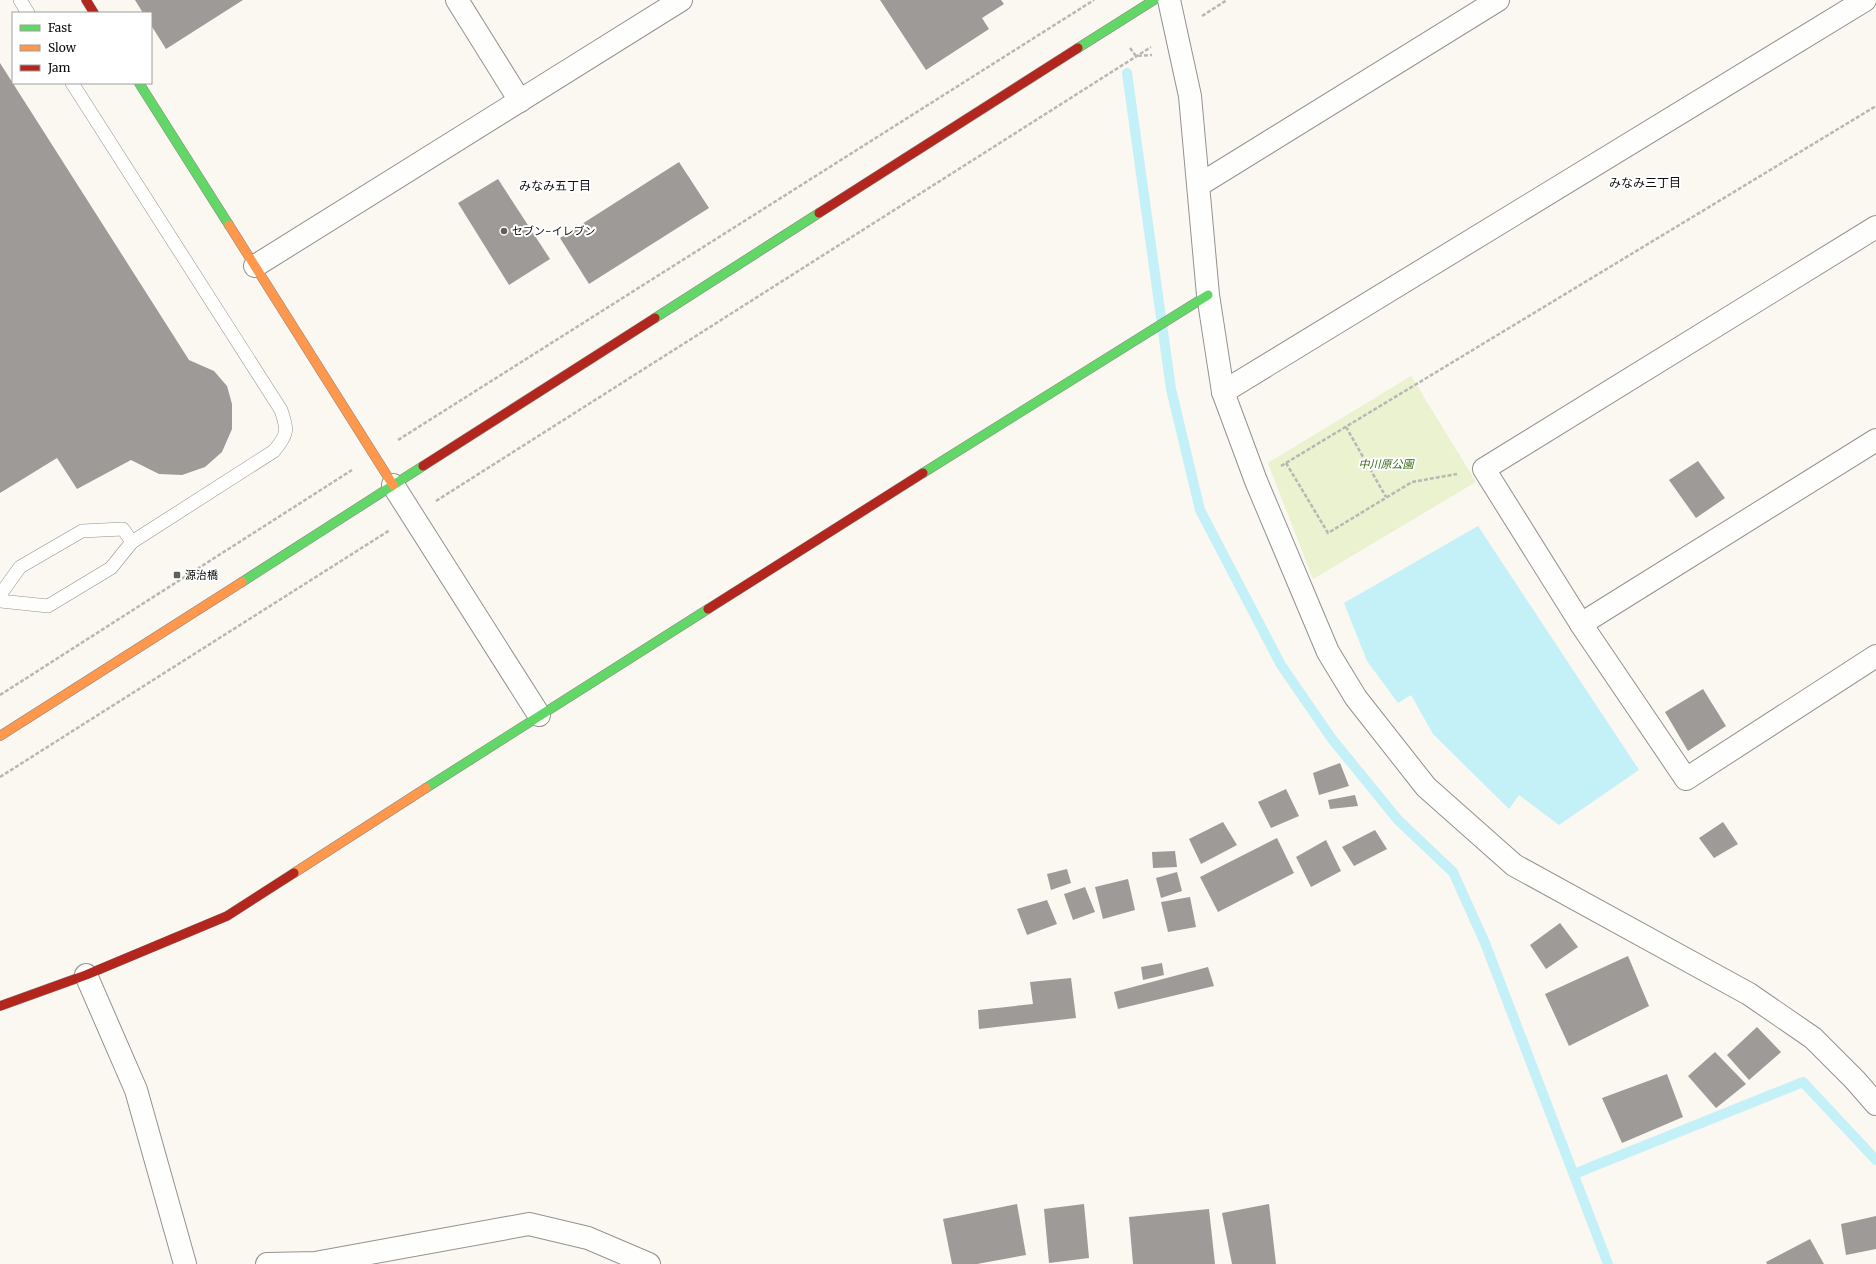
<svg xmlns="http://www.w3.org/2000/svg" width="1876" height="1264" font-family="Merriweather,'Noto Sans JP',serif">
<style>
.green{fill:#eaf2cf}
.water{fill:#c4f0f8}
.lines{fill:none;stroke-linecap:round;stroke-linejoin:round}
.stream{stroke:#c4f0f8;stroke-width:10}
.building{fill:#9e9a97}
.lane-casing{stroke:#949290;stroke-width:14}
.street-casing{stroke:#949290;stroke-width:24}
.fast-casing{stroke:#8b8986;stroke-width:10}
.slow-casing{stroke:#8b8986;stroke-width:10}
.jam-casing{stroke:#8b8986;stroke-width:10}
.path{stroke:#b8b7b6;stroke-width:2.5;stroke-dasharray:4 2;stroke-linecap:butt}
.lane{stroke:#fefefd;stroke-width:13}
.street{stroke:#fefefd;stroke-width:22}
.fast{stroke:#63d668;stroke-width:9}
.slow{stroke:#ff974d;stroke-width:9}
.jam{stroke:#b3261e;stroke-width:9}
.poi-dot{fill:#605f5d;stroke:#fff;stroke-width:1.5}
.labels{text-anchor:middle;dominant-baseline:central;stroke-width:4;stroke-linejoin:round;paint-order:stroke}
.poi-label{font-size:11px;fill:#0d0d0d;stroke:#fff;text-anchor:start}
.park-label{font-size:11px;font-style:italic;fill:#396a18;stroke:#fff}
.neighbourhood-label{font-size:12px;fill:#0d0d0d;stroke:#fff}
</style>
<rect width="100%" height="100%" fill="#fbf7f1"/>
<path class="green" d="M 1411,376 L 1476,482 L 1313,579 L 1268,463 Z"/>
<path class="water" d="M 1478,526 L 1639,770 L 1559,825 L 1519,795 L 1509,809 L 1433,734 L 1411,695 L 1398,703 L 1367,661 L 1344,603 Z"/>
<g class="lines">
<g class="stream">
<path d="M 1127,73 L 1171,389 L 1200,510 L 1281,665 L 1332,739 L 1398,820 L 1453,872 L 1485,943 L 1608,1264"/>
<path d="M 1574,1174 L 1803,1082 L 1876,1160"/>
</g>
</g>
<g class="building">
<path d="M 135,0 L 243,0 L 166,49 L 151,25 L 151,13 L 143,13 Z"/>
<path d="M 880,0 L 1001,0 L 1004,4 L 982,18 L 989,29 L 926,70 Z"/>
<path d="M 0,63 L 189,360 L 214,371 L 227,386 L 232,404 L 232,429 L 222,452 L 205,467 L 182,475 L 159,474 L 131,460 L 77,489 L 57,458 L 0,493 Z"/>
<path d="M 679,162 L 709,208 L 589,284 L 560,238 Z"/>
<path d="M 498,179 L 550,259 L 509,285 L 458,203 Z"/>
<path d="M 1698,461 L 1725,498 L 1696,518 L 1669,480 Z"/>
<path d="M 1703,689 L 1726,726 L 1688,751 L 1665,712 Z"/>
<path d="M 1340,763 L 1349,786 L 1319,795 L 1313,773 Z"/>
<path d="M 1286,789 L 1299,816 L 1271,828 L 1258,802 Z"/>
<path d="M 1355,795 L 1358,806 L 1330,809 L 1328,800 Z"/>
<path d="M 1223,822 L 1237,845 L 1201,864 L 1189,839 Z"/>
<path d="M 1723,822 L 1738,844 L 1714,858 L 1699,838 Z"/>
<path d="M 1375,830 L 1387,849 L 1354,866 L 1342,847 Z"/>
<path d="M 1277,838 L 1294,873 L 1218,912 L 1200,877 Z"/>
<path d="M 1326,840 L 1341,871 L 1311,887 L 1296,857 Z"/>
<path d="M 1175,851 L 1177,867 L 1153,868 L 1152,852 Z"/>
<path d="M 1067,869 L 1071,883 L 1051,890 L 1047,874 Z"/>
<path d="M 1177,872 L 1182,891 L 1161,898 L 1156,878 Z"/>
<path d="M 1128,879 L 1135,910 L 1103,919 L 1095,887 Z"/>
<path d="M 1085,887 L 1095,912 L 1073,920 L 1064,894 Z"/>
<path d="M 1190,897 L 1196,927 L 1168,932 L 1161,902 Z"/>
<path d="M 1047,900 L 1057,924 L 1027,935 L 1017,909 Z"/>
<path d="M 1560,923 L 1578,947 L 1546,969 L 1530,945 Z"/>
<path d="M 1628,956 L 1649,1006 L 1569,1046 L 1545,994 Z"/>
<path d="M 1162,963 L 1164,975 L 1143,980 L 1141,967 Z"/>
<path d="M 1208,967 L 1214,986 L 1118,1009 L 1114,992 Z"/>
<path d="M 1071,978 L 1076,1018 L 979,1029 L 978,1010 L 1033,1004 L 1030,982 Z"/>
<path d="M 1757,1027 L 1781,1052 L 1749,1080 L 1727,1055 Z"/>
<path d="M 1715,1052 L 1746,1084 L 1716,1108 L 1688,1076 Z"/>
<path d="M 1667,1074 L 1683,1117 L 1622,1143 L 1602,1098 Z"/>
<path d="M 1017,1204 L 1026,1255 L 977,1264 L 952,1264 L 943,1219 Z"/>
<path d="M 1084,1204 L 1089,1258 L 1049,1263 L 1044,1209 Z"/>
<path d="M 1269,1204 L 1276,1264 L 1232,1264 L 1222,1213 Z"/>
<path d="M 1209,1209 L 1215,1264 L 1133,1264 L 1129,1217 Z"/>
<path d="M 1876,1216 L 1876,1249 L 1846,1255 L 1841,1224 Z"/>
<path d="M 1810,1239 L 1824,1264 L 1767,1264 L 1766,1262 Z"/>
</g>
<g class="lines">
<defs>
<g id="lane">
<path d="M 20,0 L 28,13"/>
<path d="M 0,595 L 20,567 L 82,531 L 123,529 L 132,542"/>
<path d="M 0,601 L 48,606 L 111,568 L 132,542 L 274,451 C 288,434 288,431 281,410 L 72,83"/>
</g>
<g id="street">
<path d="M 457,0 L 520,101"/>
<path d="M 1169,0 L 1190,96 L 1208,295 L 1223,392 L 1256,481 L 1328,652 L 1356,698 L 1426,787 L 1514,865 L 1749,994 L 1813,1038 L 1855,1080 L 1876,1104"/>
<path d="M 1199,185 L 1498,0"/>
<path d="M 1876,227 L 1484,469 L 1581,624 L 1686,779 L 1876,656"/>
<path d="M 255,266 L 681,0"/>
<path d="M 1223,392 L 1865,0"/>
<path d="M 393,485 L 539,715"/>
<path d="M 1581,624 L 1876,440"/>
<path d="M 86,975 L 136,1090 L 185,1264"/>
<path d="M 267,1264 L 315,1263 L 529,1224 L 588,1238 L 649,1264"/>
</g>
<g id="fast">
<path d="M 1078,48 L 1154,0"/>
<path d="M 139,83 L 229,225"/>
<path d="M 655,318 L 819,213"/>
<path d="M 923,473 L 1208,295"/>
<path d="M 242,582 L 423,466"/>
<path d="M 426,788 L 708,609"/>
</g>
<g id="slow">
<path d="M 229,225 L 393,485"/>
<path d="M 0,736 L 242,582"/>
<path d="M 294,873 L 426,788"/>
</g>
<g id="jam">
<path d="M 86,0 L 94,13"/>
<path d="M 819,213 L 1078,48"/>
<path d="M 423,466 L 655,318"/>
<path d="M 708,609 L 923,473"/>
<path d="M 0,1006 L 86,975 L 227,916 L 294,873"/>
</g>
</defs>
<use href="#lane" class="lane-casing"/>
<use href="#street" class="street-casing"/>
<use href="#fast" class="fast-casing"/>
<use href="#slow" class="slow-casing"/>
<use href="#jam" class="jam-casing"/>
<g class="path">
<path d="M 1202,16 L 1227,0"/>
<path d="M 1130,48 L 1136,56 L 1152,55"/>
<path d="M 1346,427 L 1386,497"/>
<path d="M 398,440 L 1094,0"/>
<path d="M 1286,463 L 1328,533 L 1412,482 L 1457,474"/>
<path d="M 1281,466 L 1876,106"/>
<path d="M 436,501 L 1151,47"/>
<path d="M 0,695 L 352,470"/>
<path d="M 0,777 L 390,530"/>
</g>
<use href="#lane" class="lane"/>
<use href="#street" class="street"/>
<use href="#fast" class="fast"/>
<use href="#slow" class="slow"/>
<use href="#jam" class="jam"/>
</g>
<g class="poi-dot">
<circle cx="504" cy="231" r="4"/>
<rect x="173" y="571" width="8" height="8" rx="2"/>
</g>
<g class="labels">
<g class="poi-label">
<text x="512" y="231">セブン-イレブン</text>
<text x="185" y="575">源治橋</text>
</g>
<g class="park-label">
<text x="1386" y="464">中川原公園</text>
</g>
<g class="neighbourhood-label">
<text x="1645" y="182">みなみ三丁目</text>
<text x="555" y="185">みなみ五丁目</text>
</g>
</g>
<rect x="12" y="12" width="140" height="72" fill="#ffffff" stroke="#9e9e9e"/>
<rect x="20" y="25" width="20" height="6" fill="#63d668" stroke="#9e9e9e"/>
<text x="48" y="32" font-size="12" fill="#0d0d0d">Fast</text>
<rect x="20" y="45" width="20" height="6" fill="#ff974d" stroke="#9e9e9e"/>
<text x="48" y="52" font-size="12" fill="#0d0d0d">Slow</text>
<rect x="20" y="65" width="20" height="6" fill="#b3261e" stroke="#9e9e9e"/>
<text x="48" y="72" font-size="12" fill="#0d0d0d">Jam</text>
</svg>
